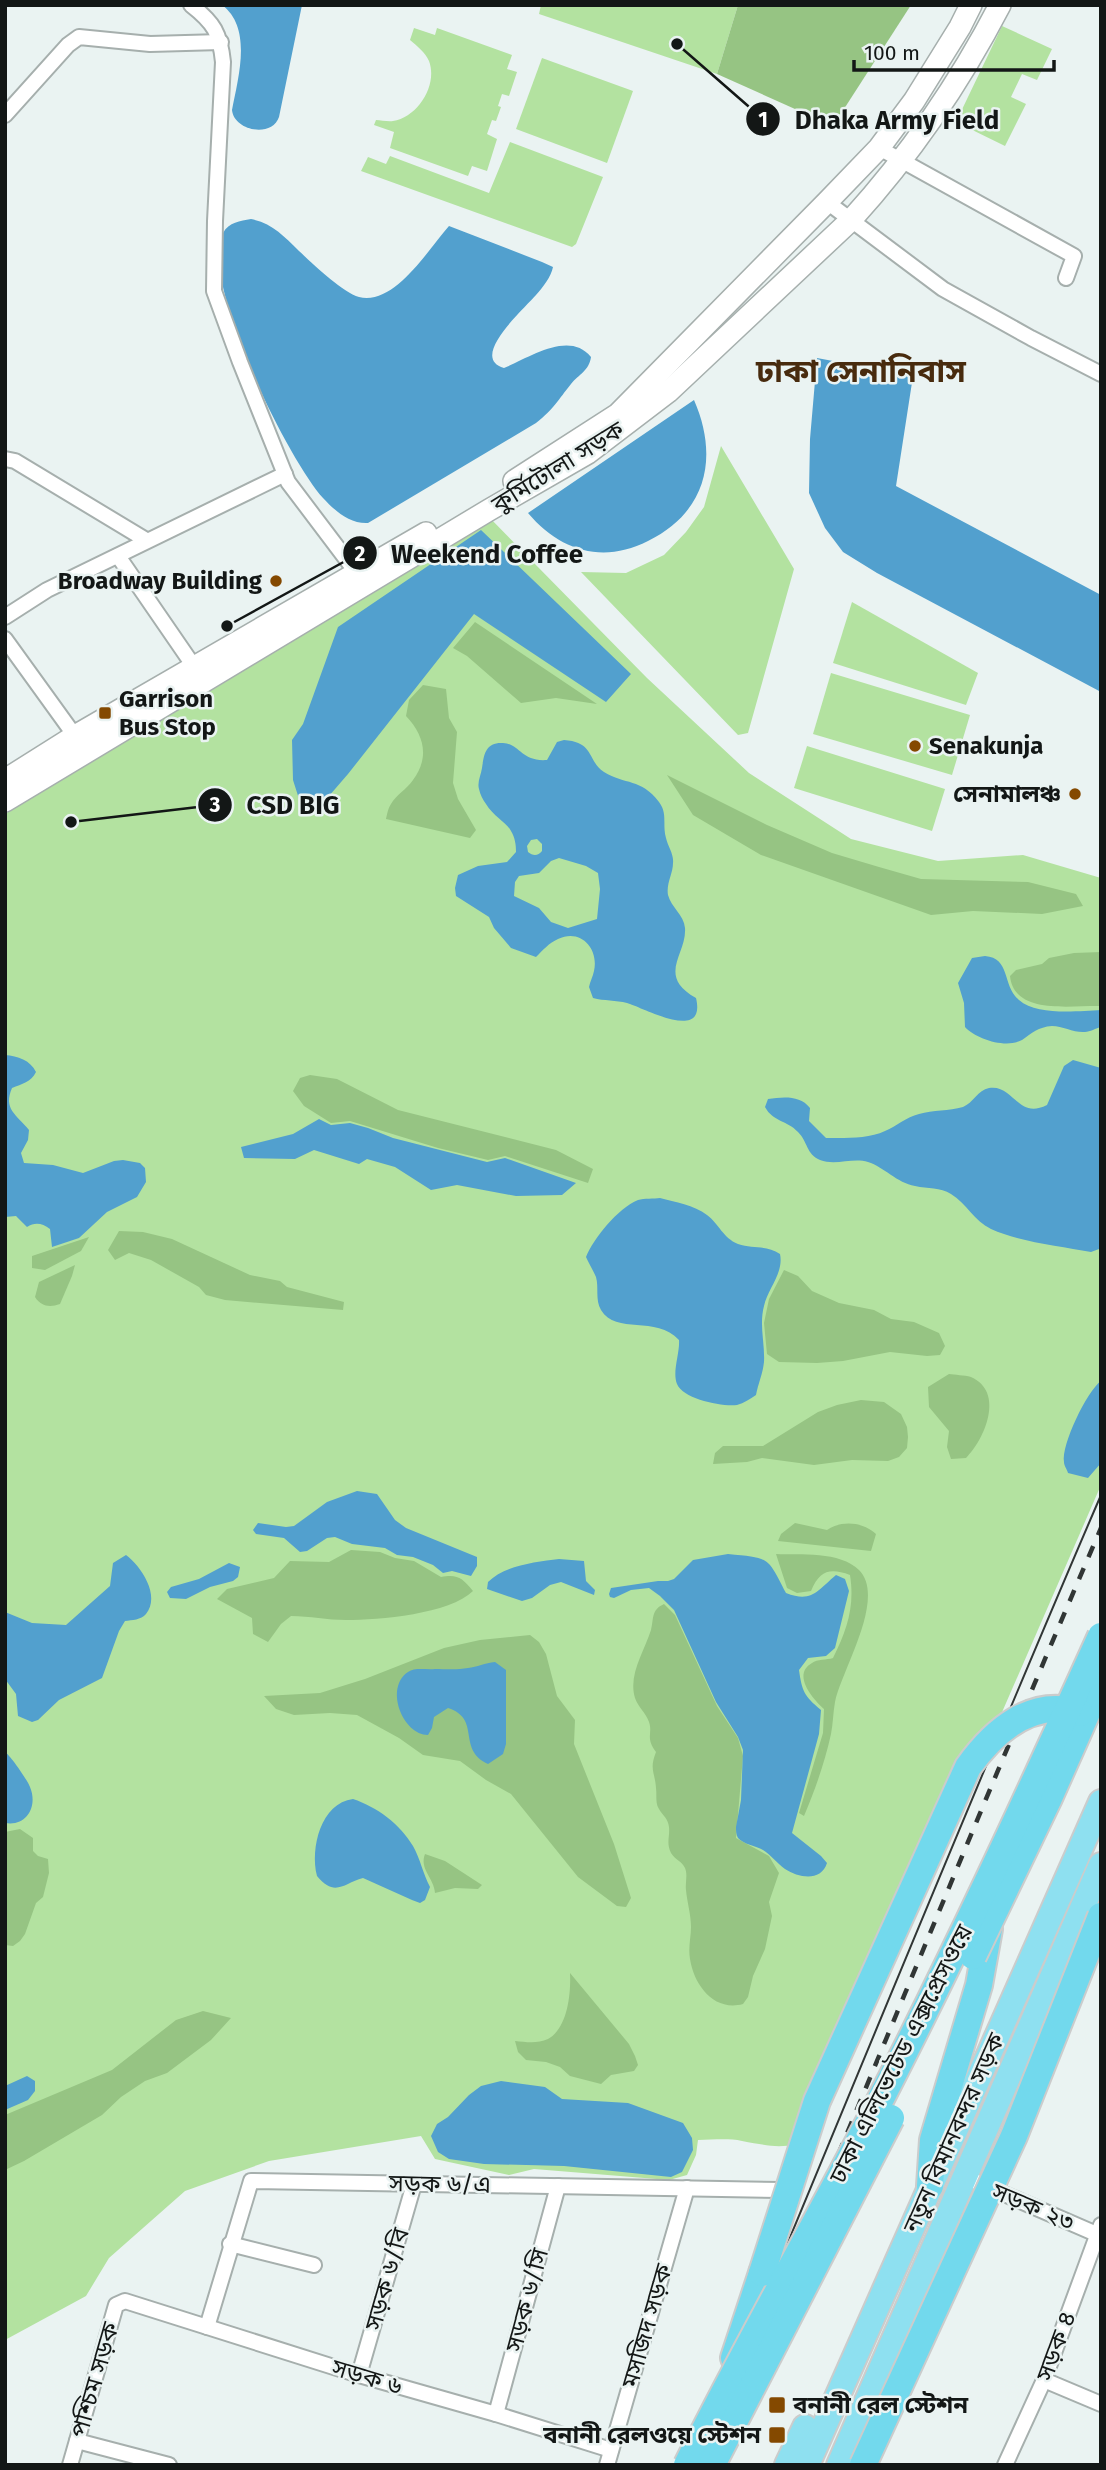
<svg xmlns="http://www.w3.org/2000/svg" width="1106" height="2470" font-family="'Fira Sans','Noto Sans Bengali',sans-serif">
<style>
.green{fill:#b3e2a0}
.forest{fill:#96c483}
.water{fill:#52a0ce;fill-rule:evenodd}
.lines{fill:none;stroke-linecap:round;stroke-linejoin:round}
.minor-casing{stroke:#a6afad;stroke-width:18}
.secondary-casing{stroke:#a6afad;stroke-width:24}
.trunk-casing{stroke:#cbcccc;stroke-width:28}
.motorway-casing{stroke:#cbcccc;stroke-width:30}
.minor{stroke:#fff;stroke-width:14}
.secondary{stroke:#fff;stroke-width:21}
.trunk{stroke:#8ee0f0;stroke-width:24}
.motorway{stroke:#72d9ed;stroke-width:26}
.tram{stroke:#313635;stroke-width:2}
.rail{stroke:#313635;stroke-width:4.5;stroke-dasharray:12 12;stroke-linecap:butt}
.motorway-bridge-casing{stroke:#cbcccc;stroke-width:30;stroke-linecap:butt}
.motorway-bridge{stroke:#72d9ed;stroke-width:26}
.poi-dot{fill:#844900;stroke:#eaf3f2;stroke-width:2.5}
.labels{text-anchor:middle;dominant-baseline:central;stroke-width:5;stroke-linejoin:round;paint-order:stroke}
.street-label{font-size:24px;fill:#131716;stroke:#eaf3f2}
.poi-label{font-size:24px;font-weight:bold;fill:#131716;stroke:#eaf3f2;text-anchor:end}
.district-label{font-size:32px;font-weight:bold;fill:#482b0e;stroke:#eaf3f2}
.leader{fill:none;stroke:#131716;stroke-width:2.5}
.callout-dot{fill:#131716;stroke:#eaf3f2;stroke-width:2.5}
.mark-label{font-size:21px;text-anchor:middle;font-weight:bold;fill:#fff}
.callout-label{font-size:26px;text-anchor:middle;font-weight:bold;fill:#131716;stroke:#eaf3f2;stroke-width:5;stroke-linejoin:round;paint-order:stroke}
</style>
<rect width="100%" height="100%" fill="#eaf3f2"/>
<g class="green">
<path d="M 541,5 L 738,5 L 717,74 L 539,14 Z"/>
<path d="M 1002,26 L 1052,49 L 1037,80 L 1022,74 L 1011,97 L 1026,104 L 1005,146 L 956,122 Z"/>
<path d="M 414,28 L 435,35 L 437,28 L 512,55 L 507,69 L 517,72 L 509,96 L 502,94 L 498,106 L 501,107 L 496,121 L 492,120 L 487,134 L 497,139 L 487,171 L 472,166 L 468,176 L 390,148 L 394,132 L 374,125 L 376,120 C 381,120 388,122 393,121 C 418,117 438,85 429,61 C 425,52 417,46 410,40 Z"/>
<path d="M 542,58 L 633,91 L 607,163 L 516,129 Z"/>
<path d="M 510,142 L 603,177 L 576,244 L 572,247 L 361,171 L 368,157 L 386,164 L 390,156 L 489,193 Z"/>
<path d="M 721,446 L 794,569 L 748,733 L 738,735 L 581,572 L 626,573 L 664,555 L 686,532 L 704,507 Z"/>
<path d="M 486,514 L 647,678 L 749,773 L 851,839 L 938,861 L 1023,855 L 1101,878 L 1101,1485 L 817,2137 C 785,2150 775,2147 742,2141 C 728,2138 712,2140 698,2140 L 696,2155 L 687,2175 L 669,2180 L 534,2169 L 509,2175 L 435,2159 L 421,2136 L 269,2161 L 185,2191 L 109,2258 L 86,2296 L 5,2340 L 5,814 Z"/>
<path d="M 852,602 L 978,673 L 966,705 L 833,663 Z"/>
<path d="M 831,673 L 970,715 L 952,775 L 813,734 Z"/>
<path d="M 807,746 L 945,789 L 932,831 L 794,788 Z"/>
</g>
<g class="forest">
<path d="M 738,5 L 911,5 L 833,126 L 717,74 Z"/>
<path d="M 475,622 L 597,704 L 556,698 L 521,703 L 467,656 L 453,648 Z"/>
<path d="M 423,685 L 446,689 L 449,718 L 457,732 L 453,783 L 458,799 L 476,830 L 470,838 L 386,819 C 387,815 388,808 391,804 C 396,795 407,789 413,780 C 430,757 424,735 406,716 L 409,700 Z"/>
<path d="M 667,775 L 767,825 L 832,853 L 879,867 L 921,879 L 1028,882 L 1076,894 L 1083,906 L 1042,914 L 973,911 L 931,915 L 761,855 L 693,815 Z"/>
<path d="M 1101,952 L 1101,1006 C 1073,1005 1014,1016 1010,976 L 1016,970 L 1042,964 L 1049,958 L 1074,953 Z"/>
<path d="M 310,1075 L 337,1079 L 398,1110 L 556,1150 L 593,1169 L 588,1183 L 505,1156 L 488,1160 L 438,1148 L 350,1121 L 331,1123 L 304,1106 L 293,1091 L 300,1078 Z"/>
<path d="M 119,1231 L 143,1232 L 172,1239 L 250,1275 L 280,1281 L 287,1287 L 344,1302 L 343,1310 L 225,1300 L 206,1295 L 199,1287 L 151,1260 L 129,1253 L 115,1260 L 108,1250 Z"/>
<path d="M 89,1237 L 81,1251 L 45,1270 L 32,1268 L 32,1256 Z"/>
<path d="M 75,1265 L 72,1276 L 60,1304 C 49,1308 41,1306 35,1297 L 39,1282 Z"/>
<path d="M 784,1270 L 798,1276 L 812,1291 L 839,1303 L 874,1310 L 891,1319 L 914,1322 L 939,1333 L 945,1346 L 940,1355 L 927,1356 L 890,1352 L 843,1361 L 817,1363 L 779,1362 L 767,1354 L 764,1323 L 769,1299 Z"/>
<path d="M 949,1374 C 955,1375 964,1375 971,1377 C 1005,1392 985,1439 966,1458 L 951,1459 L 947,1447 L 949,1431 L 929,1407 L 928,1387 Z"/>
<path d="M 861,1400 L 884,1402 L 901,1414 L 907,1427 L 908,1437 L 907,1448 L 899,1457 L 888,1461 L 852,1460 L 814,1465 L 762,1458 L 747,1462 L 713,1464 L 715,1453 L 723,1446 L 763,1446 L 818,1412 L 837,1405 Z"/>
<path d="M 795,1523 L 827,1530 C 842,1520 863,1522 876,1534 L 871,1551 L 778,1541 L 781,1534 Z"/>
<path d="M 351,1550 L 380,1552 L 395,1558 L 414,1561 L 441,1577 C 458,1574 462,1578 473,1591 C 450,1614 379,1620 346,1620 C 327,1620 310,1616 291,1616 L 281,1624 L 268,1642 L 253,1634 L 252,1618 L 217,1599 L 227,1589 L 274,1578 L 290,1561 L 329,1562 Z"/>
<path d="M 776,1554 C 800,1555 840,1551 859,1570 C 887,1598 841,1671 835,1702 C 833,1713 833,1724 831,1734 C 825,1762 815,1790 804,1816 L 799,1813 L 823,1733 L 824,1709 C 814,1700 791,1675 812,1663 C 817,1659 827,1660 833,1658 C 847,1630 855,1606 850,1575 C 830,1568 820,1570 811,1591 L 797,1593 L 787,1588 Z"/>
<path d="M 664,1604 L 675,1615 L 717,1706 L 738,1738 L 743,1756 L 736,1838 L 769,1856 L 779,1873 L 769,1902 L 772,1916 L 765,1949 L 753,1976 L 748,1997 L 743,2004 C 714,2012 694,1985 690,1959 C 688,1948 691,1937 691,1927 C 691,1914 687,1902 686,1890 C 685,1883 688,1875 685,1868 C 682,1861 675,1860 671,1853 C 666,1843 670,1837 669,1827 C 668,1818 663,1816 659,1809 C 655,1803 657,1795 656,1788 C 655,1772 649,1770 656,1752 C 645,1737 653,1734 649,1722 C 646,1713 638,1707 635,1698 C 628,1675 644,1652 651,1630 C 654,1618 651,1610 664,1604 Z"/>
<path d="M 530,1635 L 539,1642 L 546,1654 L 557,1696 L 575,1720 L 574,1744 L 614,1844 L 631,1898 L 626,1907 L 617,1906 L 578,1877 L 511,1794 L 486,1780 L 460,1761 L 423,1755 L 399,1738 L 357,1715 L 330,1713 L 294,1715 L 276,1709 L 264,1696 L 320,1693 L 365,1679 L 444,1648 L 480,1640 Z"/>
<path d="M 20,1829 L 33,1838 L 33,1851 L 38,1856 L 48,1859 L 49,1873 L 43,1897 L 36,1903 L 25,1934 L 20,1941 L 13,1946 L 5,1945 L 5,1832 Z"/>
<path d="M 425,1854 L 445,1861 L 482,1885 L 478,1889 L 455,1888 L 435,1893 C 434,1878 419,1869 425,1854 Z"/>
<path d="M 570,1973 L 629,2044 L 635,2056 L 638,2065 L 634,2071 L 611,2075 L 601,2084 L 570,2076 L 560,2067 L 546,2062 L 526,2060 L 518,2052 L 515,2041 C 526,2042 537,2044 548,2039 C 568,2028 571,1993 570,1973 Z"/>
<path d="M 203,2011 L 231,2018 L 211,2040 L 167,2073 L 145,2081 L 121,2097 L 102,2115 L 24,2161 L 5,2170 L 5,2115 L 112,2070 L 176,2020 Z"/>
</g>
<g class="water">
<path d="M 222,5 L 302,5 L 279,117 C 272,138 234,131 232,110 C 238,78 253,28 222,5 Z"/>
<path d="M 251,219 C 272,223 284,236 299,251 C 313,264 342,292 359,297 C 395,306 429,248 449,226 L 542,262 L 553,267 C 551,277 543,287 536,295 C 525,308 468,358 504,368 C 529,358 569,330 591,357 C 589,371 579,374 571,384 C 558,400 554,409 536,423 L 368,523 C 350,524 335,511 323,498 C 288,459 199,282 223,233 C 229,222 240,221 251,219 Z"/>
<path d="M 817,358 L 913,376 L 896,486 L 1101,595 L 1101,692 L 877,573 L 843,552 L 825,528 L 809,493 L 810,439 Z"/>
<path d="M 694,400 C 719,457 707,512 648,541 C 603,564 560,551 528,513 Z"/>
<path d="M 481,530 L 631,674 L 606,702 L 474,614 L 348,774 L 316,811 L 300,802 L 293,780 L 292,740 L 303,724 L 338,627 Z"/>
<path d="M 564,740 C 595,742 587,761 604,772 C 625,785 641,778 659,802 C 668,814 662,824 666,838 C 668,847 674,854 673,863 C 673,874 666,883 668,895 C 671,907 684,915 685,928 C 687,955 656,975 696,998 C 707,1044 642,1007 627,1003 C 616,1000 604,1001 593,998 L 589,987 C 590,982 593,976 594,971 C 599,949 581,928 558,939 C 549,943 543,950 536,957 L 511,948 L 494,928 L 489,917 L 456,896 L 455,888 L 458,875 L 478,866 L 507,862 L 516,852 C 516,844 515,838 511,831 C 507,823 493,816 486,804 C 483,800 480,794 479,789 C 477,782 481,775 482,768 C 484,755 485,742 503,743 C 520,744 521,762 547,760 L 557,742 ZM 531,840 L 537,839 L 542,844 L 542,851 C 538,856 533,856 528,852 L 527,846 ZM 559,858 L 586,866 L 598,873 L 600,889 L 597,919 L 568,928 L 551,922 L 539,908 L 514,896 L 515,882 L 519,876 L 539,873 L 551,861 Z"/>
<path d="M 985,956 C 1011,958 1002,986 1019,1000 C 1037,1016 1078,1011 1101,1010 L 1101,1027 C 1096,1028 1090,1032 1085,1032 C 1074,1033 1063,1026 1052,1026 C 1038,1027 1032,1033 1022,1040 C 1006,1049 976,1039 965,1027 L 964,1003 L 958,983 L 972,958 Z"/>
<path d="M 5,1055 C 18,1056 30,1060 36,1072 C 31,1082 22,1084 12,1088 C 3,1109 16,1114 29,1130 L 28,1140 L 21,1153 L 24,1163 L 53,1165 L 83,1173 L 114,1161 L 123,1160 L 140,1163 L 145,1168 L 146,1182 L 137,1197 L 107,1212 L 79,1238 L 52,1247 L 50,1229 C 42,1223 35,1222 27,1227 L 16,1216 L 5,1217 Z"/>
<path d="M 1073,1060 L 1101,1068 L 1101,1245 L 1099,1249 L 1091,1252 C 1060,1246 1020,1242 991,1229 C 974,1221 967,1204 951,1194 C 940,1187 928,1189 915,1186 C 897,1183 884,1167 868,1162 C 853,1157 836,1166 820,1160 C 806,1154 808,1142 798,1132 C 787,1120 773,1122 765,1107 L 768,1099 C 783,1097 800,1095 810,1108 L 809,1121 L 826,1138 C 845,1138 868,1139 885,1131 C 897,1126 906,1117 919,1114 C 933,1110 949,1111 963,1107 C 973,1103 978,1090 989,1088 C 1014,1084 1017,1120 1047,1105 L 1064,1066 Z"/>
<path d="M 319,1119 L 331,1125 L 350,1123 L 368,1128 L 393,1138 L 487,1162 L 505,1158 L 576,1183 L 562,1195 L 516,1196 L 457,1185 L 431,1190 L 395,1167 L 367,1159 L 359,1164 L 314,1150 L 295,1159 L 244,1158 L 241,1147 L 293,1134 Z"/>
<path d="M 660,1198 C 675,1202 694,1205 707,1215 C 719,1224 723,1238 738,1244 C 753,1249 767,1245 780,1254 C 784,1273 768,1288 764,1306 C 759,1325 765,1343 764,1362 C 763,1373 758,1384 756,1395 C 750,1399 744,1403 737,1405 C 722,1407 683,1399 677,1384 C 672,1372 680,1353 679,1340 C 656,1315 616,1335 601,1310 C 595,1300 599,1287 596,1277 C 593,1270 589,1264 586,1257 C 593,1239 618,1208 638,1200 C 644,1198 654,1199 660,1198 Z"/>
<path d="M 1101,1381 L 1101,1463 L 1088,1478 L 1068,1473 C 1067,1469 1064,1466 1064,1462 C 1061,1445 1087,1391 1101,1381 Z"/>
<path d="M 357,1491 L 377,1494 L 395,1520 L 406,1528 L 477,1557 L 477,1566 L 471,1576 L 452,1571 L 443,1573 L 433,1565 L 413,1557 L 397,1555 L 385,1548 L 352,1544 L 335,1537 L 327,1538 L 307,1551 L 300,1552 L 284,1538 L 256,1534 L 253,1530 L 258,1523 L 286,1527 L 294,1526 L 327,1502 Z"/>
<path d="M 728,1554 C 771,1558 767,1557 786,1593 C 812,1603 817,1591 836,1575 L 845,1579 L 849,1591 L 835,1648 L 826,1656 L 808,1658 L 799,1670 C 802,1691 804,1696 821,1710 L 819,1734 L 792,1833 L 821,1856 L 827,1863 C 821,1882 799,1878 785,1869 C 777,1863 771,1855 763,1850 C 756,1846 743,1844 738,1838 C 736,1835 736,1830 736,1827 L 741,1800 L 743,1750 L 738,1737 L 716,1702 L 674,1610 L 660,1596 L 649,1588 L 631,1590 L 614,1598 L 610,1597 L 609,1594 L 611,1588 L 658,1581 L 668,1581 L 674,1579 L 693,1560 Z"/>
<path d="M 126,1555 C 141,1566 161,1596 146,1614 C 141,1620 132,1620 125,1621 L 119,1631 L 102,1678 L 59,1700 L 38,1720 L 32,1722 L 18,1716 L 16,1694 L 5,1679 L 5,1612 L 32,1623 L 66,1625 L 110,1586 L 113,1563 Z"/>
<path d="M 559,1559 L 584,1561 L 586,1581 L 595,1590 L 594,1595 L 561,1582 L 550,1585 L 532,1598 L 522,1601 L 487,1589 L 488,1582 C 505,1565 536,1562 559,1559 Z"/>
<path d="M 229,1563 L 240,1567 L 238,1577 L 233,1581 L 210,1587 L 186,1599 L 170,1598 L 167,1592 L 171,1587 L 199,1579 Z"/>
<path d="M 495,1662 L 506,1670 L 506,1744 L 503,1754 L 488,1764 C 456,1749 482,1719 448,1708 L 434,1717 L 432,1728 L 428,1735 C 403,1735 384,1688 408,1672 C 415,1667 426,1670 435,1669 C 445,1669 458,1670 468,1668 C 477,1667 485,1663 495,1662 Z"/>
<path d="M 5,1752 C 10,1755 28,1781 30,1787 C 38,1806 27,1827 5,1823 Z"/>
<path d="M 353,1799 C 377,1807 400,1824 413,1846 C 420,1858 423,1874 430,1887 L 425,1900 L 420,1903 L 412,1900 L 363,1878 C 344,1883 335,1898 317,1876 C 310,1848 321,1803 353,1799 Z"/>
<path d="M 27,2076 L 35,2081 L 35,2091 L 28,2100 L 5,2110 L 5,2086 Z"/>
<path d="M 501,2081 L 545,2087 L 562,2099 L 628,2103 L 683,2123 L 692,2138 L 693,2150 L 682,2172 L 671,2177 L 564,2166 L 484,2164 L 449,2159 L 438,2152 L 431,2136 L 437,2124 L 448,2117 L 469,2095 L 481,2086 Z"/>
</g>
<g class="lines">
<defs>
<g id="minor">
<path d="M 191,5 C 214,23 220,33 223,62 L 215,221 L 214,291 L 240,362 L 288,482 L 356,572"/>
<path d="M 5,115 L 68,45 L 79,37 L 150,44 L 221,42"/>
<path d="M 879,148 L 1074,256 L 1066,278"/>
<path d="M 827,202 L 943,289 L 1031,338 L 1101,374"/>
<path d="M 5,459 L 15,461 L 146,540"/>
<path d="M 118,556 L 195,668"/>
<path d="M 5,617 L 47,590 L 285,474"/>
<path d="M 5,639 L 75,736"/>
<path d="M 965,2177 L 1101,2236"/>
<path d="M 230,2244 L 314,2265"/>
<path d="M 207,2327 L 251,2181 L 781,2190"/>
<path d="M 359,2375 L 414,2184"/>
<path d="M 1044,2380 L 1101,2404"/>
<path d="M 496,2414 L 558,2186"/>
<path d="M 77,2441 L 169,2465"/>
<path d="M 70,2465 L 116,2305 L 125,2301 L 359,2375 L 496,2414 L 611,2450"/>
<path d="M 607,2465 L 687,2188"/>
<path d="M 1005,2465 L 1044,2380 L 1101,2225"/>
</g>
<g id="secondary">
<path d="M 514,481 L 618,414 L 827,202 L 879,148 L 914,101 L 960,27 L 971,5"/>
<path d="M 5,780 L 75,736 L 426,533"/>
<path d="M 5,801 L 489,510 L 588,453 L 668,392 L 851,220 C 911,154 959,84 1000,5"/>
</g>
<g id="trunk">
<path d="M 787,2465 L 805,2427"/>
<path d="M 807,2465 L 1101,1802"/>
<path d="M 839,2465 L 1101,1865"/>
</g>
<g id="motorway">
<path d="M 930,2186 L 933,2140 L 979,1985 L 989,1929"/>
<path d="M 734,2358 L 762,2273"/>
</g>
</defs>
<use href="#minor" class="minor-casing"/>
<use href="#secondary" class="secondary-casing"/>
<use href="#trunk" class="trunk-casing"/>
<use href="#motorway" class="motorway-casing"/>
<use href="#minor" class="minor"/>
<use href="#secondary" class="secondary"/>
<use href="#trunk" class="trunk"/>
<use href="#motorway" class="motorway"/>
<path class="tram" d="M 695,2465 C 831,2142 962,1817 1101,1495"/>
<path class="rail" d="M 709,2465 C 840,2153 967,1839 1101,1528"/>
<defs>
<g id="motorway-bridge">
<path d="M 973,1956 L 1049,1798 L 1101,1681"/>
<path d="M 762,2273 L 817,2101 L 968,1767 C 994,1731 1032,1697 1080,1713"/>
<path d="M 687,2465 C 746,2346 812,2232 873,2114 C 954,1957 1028,1797 1101,1636"/>
<path d="M 712,2465 L 891,2118"/>
<path d="M 863,2465 L 1014,2136 L 1101,1916"/>
</g>
</defs>
<use href="#motorway-bridge" class="motorway-bridge-casing"/>
<use href="#motorway-bridge" class="motorway-bridge"/>
</g>
<g class="poi-dot">
<circle cx="276" cy="581" r="7"/>
<rect x="98" y="706" width="14" height="14" rx="3.5"/>
<circle cx="915" cy="746" r="7"/>
<circle cx="1075" cy="794" r="7"/>
<rect x="768" y="2396" width="18" height="18" rx="3.5"/>
<rect x="768" y="2426" width="18" height="18" rx="3.5"/>
</g>
<g class="labels">
<g class="street-label">
<text transform="translate(558 467) rotate(-32)">কুর্মিটোলা সড়ক</text>
<text transform="translate(901 2054) rotate(-63)">ঢাকা এলিভেটেড এক্সপ্রেসওয়ে</text>
<text transform="translate(954 2133) rotate(-66)">নতুন বিমানবন্দর সড়ক</text>
<text transform="translate(440 2184) rotate(1)">সড়ক ৬/এ</text>
<text transform="translate(1033 2207) rotate(23)">সড়ক ২৩</text>
<text transform="translate(387 2279) rotate(-74)">সড়ক ৬/বি</text>
<text transform="translate(527 2300) rotate(-75)">সড়ক ৬/সি</text>
<text transform="translate(647 2326) rotate(-74)">মসজিদ সড়ক</text>
<text transform="translate(1056 2346) rotate(-70)">সড়ক ৪</text>
<text transform="translate(367 2377) rotate(17)">সড়ক ৬</text>
<text transform="translate(95 2380) rotate(-74)">পশ্চিম সড়ক</text>
</g>
<g class="poi-label">
<text x="262" y="581">Broadway Building</text>
<text x="119" y="699" text-anchor="start">Garrison<tspan x="119" dy="28">Bus Stop</tspan></text>
<text x="929" y="746" text-anchor="start">Senakunja</text>
<text x="1061" y="794">সেনামালঞ্চ</text>
<text x="793" y="2405" text-anchor="start">বনানী রেল স্টেশন</text>
<text x="761" y="2435">বনানী রেলওয়ে স্টেশন</text>
</g>
<g class="district-label">
<text x="861" y="371">ঢাকা সেনানিবাস</text>
</g>
</g>
<path class="leader" d="M677 44L763 119M227 626L360 553M71 822L215 805"/>
<g class="callout-dot">
<circle cx="677" cy="44" r="7"/>
<circle cx="227" cy="626" r="7"/>
<circle cx="71" cy="822" r="7"/>
<circle cx="763" cy="119" r="18"/>
<circle cx="360" cy="553" r="18"/>
<circle cx="215" cy="805" r="18"/>
</g>
<g class="mark-label">
<text x="763" y="127">1</text>
<text x="360" y="561">2</text>
<text x="215" y="812">3</text>
</g>
<g class="callout-label">
<text x="897" y="129">Dhaka Army Field</text>
<text x="487" y="563">Weekend Coffee</text>
<text x="293" y="814">CSD BIG</text>
</g>
<rect width="1106" height="2470" fill="none" stroke="#131716" stroke-width="14"/>
<path d="M854 60v10h200v-10" fill="none" stroke="#131716" stroke-width="3.5"/>
<text x="864" y="60" font-size="21" fill="#131716" stroke="#eaf3f2" stroke-width="5" paint-order="stroke">100 m</text>
</svg>
